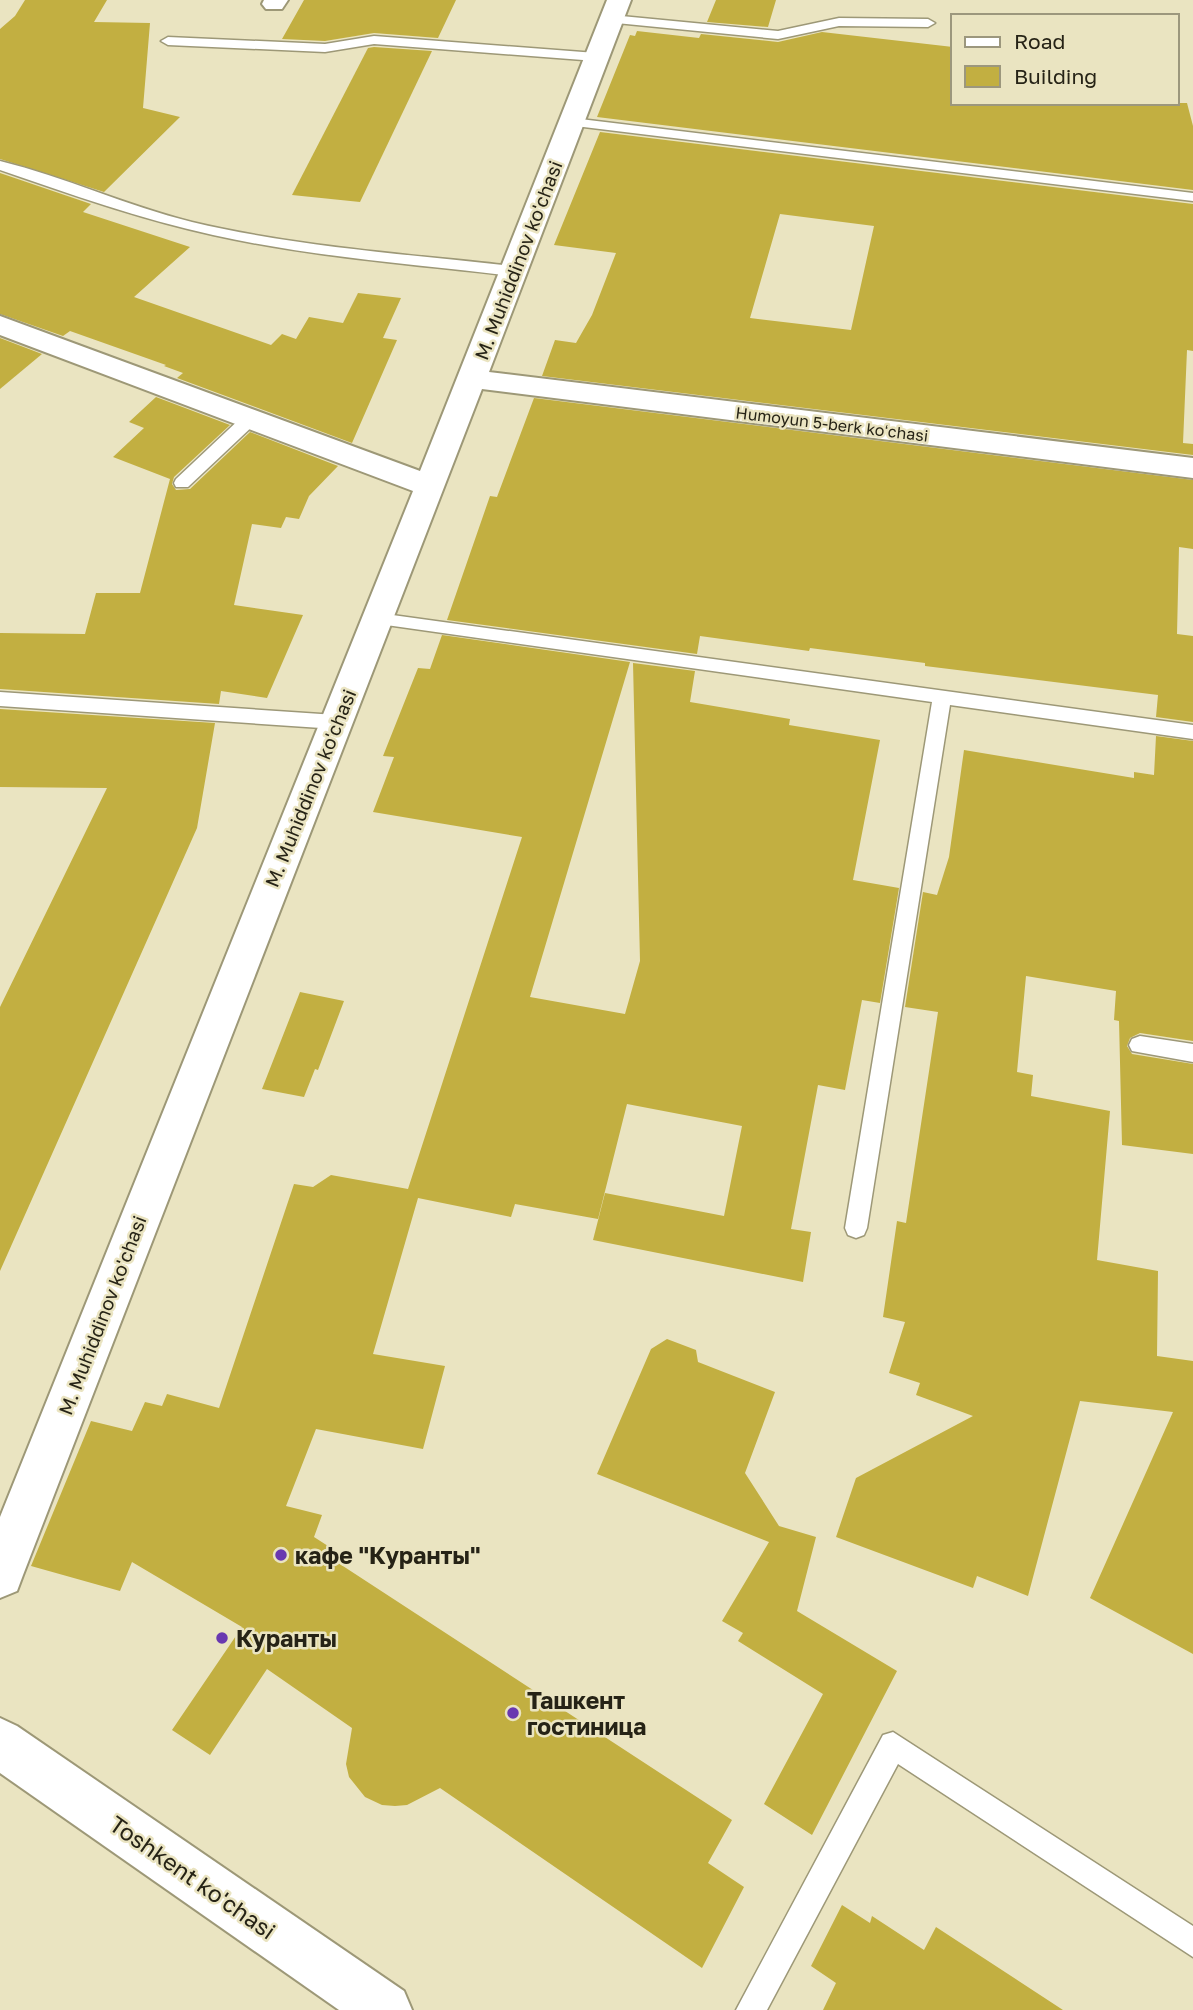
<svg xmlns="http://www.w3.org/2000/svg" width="1193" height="2010" font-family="'Golos Text',sans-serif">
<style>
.building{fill:#c2af41;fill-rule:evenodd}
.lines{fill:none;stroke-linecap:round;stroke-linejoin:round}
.lane-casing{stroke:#9d9877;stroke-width:3}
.street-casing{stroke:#9d9877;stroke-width:4}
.primary-casing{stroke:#9d9877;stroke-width:4}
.lane{fill:#fff;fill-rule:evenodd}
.street{fill:#fff;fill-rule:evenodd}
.primary{fill:#fff;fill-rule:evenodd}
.poi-dot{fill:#6938b0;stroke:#eae4c1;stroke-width:2.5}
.labels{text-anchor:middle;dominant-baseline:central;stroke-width:5;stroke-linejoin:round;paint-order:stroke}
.far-street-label{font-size:16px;fill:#262316;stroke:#eae4c1}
.street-label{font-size:19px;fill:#262316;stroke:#eae4c1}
.near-poi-label{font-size:23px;font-weight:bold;fill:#262316;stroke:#eae4c1;text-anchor:start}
.near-street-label{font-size:23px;fill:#262316;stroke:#eae4c1}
</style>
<rect width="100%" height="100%" fill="#eae4c1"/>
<g class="building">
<path d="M 25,0 L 107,0 L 94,22 L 150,23 L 143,108 L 180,117 L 104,192 L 0,159 L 0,29 L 15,16 Z"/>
<path d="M 304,0 L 456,0 L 438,38 L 374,33 L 325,41 L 282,39 Z"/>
<path d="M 716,0 L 776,0 L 768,27 L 780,28 L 707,22 Z"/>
<path d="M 637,31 L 699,38 L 701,34 L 778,42 L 822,32 L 953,47 L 953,103 L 1187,103 L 1193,126 L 1193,190 L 597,117 L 630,35 L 635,36 Z"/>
<path d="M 374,47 L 432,51 L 360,202 L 292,195 L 368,48 Z"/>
<path d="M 600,132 L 1193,204 L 1193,351 L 1187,350 L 1183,443 L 1193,444 L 1193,455 L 542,376 L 555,340 L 576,343 L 592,315 L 616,253 L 554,245 ZM 780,214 L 874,226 L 851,330 L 750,318 Z"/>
<path d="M 0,173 L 91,204 L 83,212 L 190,247 L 134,297 L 271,345 L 282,334 L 296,339 L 309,317 L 343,323 L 358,293 L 401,298 L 383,338 L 397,340 L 352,443 L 177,378 L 183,373 L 164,366 L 166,365 L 70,331 L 63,336 L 0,314 Z"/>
<path d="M 0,338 L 42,354 L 0,389 Z"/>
<path d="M 156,397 L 230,425 L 174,477 L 172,484 L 176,490 L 190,489 L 250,432 L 338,466 L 309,496 L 299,519 L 286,517 L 281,528 L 252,524 L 234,605 L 303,615 L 267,698 L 221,691 L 219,704 L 0,689 L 0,633 L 85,634 L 96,593 L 140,593 L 170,479 L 113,457 L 144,428 L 129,422 Z"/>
<path d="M 534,398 L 1193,480 L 1193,549 L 1179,547 L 1177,634 L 1193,636 L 1193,722 L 1156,717 L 1158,695 L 925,666 L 925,663 L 810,648 L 809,651 L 700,636 L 697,654 L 447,620 L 490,496 L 497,497 Z"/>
<path d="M 442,635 L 630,662 L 530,997 L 625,1014 L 640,961 L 633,663 L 695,671 L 690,702 L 790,719 L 789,725 L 880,740 L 853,880 L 899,888 L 880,1003 L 862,1000 L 845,1090 L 818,1085 L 791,1229 L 811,1232 L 803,1282 L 593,1240 L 605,1193 L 724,1216 L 742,1126 L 627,1104 L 598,1219 L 515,1204 L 511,1217 L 418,1198 L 373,1354 L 445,1366 L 423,1449 L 316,1429 L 286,1506 L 322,1515 L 314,1537 L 328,1546 L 323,1553 L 732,1820 L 708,1863 L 744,1887 L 702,1968 L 440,1788 L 407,1805 L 395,1806 L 382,1805 L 365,1797 L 349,1777 L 346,1764 L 352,1728 L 267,1669 L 210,1755 L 172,1730 L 242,1627 L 132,1562 L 120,1591 L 31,1566 L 91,1421 L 132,1431 L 145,1402 L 162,1406 L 167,1394 L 219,1408 L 294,1184 L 313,1187 L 331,1175 L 408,1189 L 522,837 L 373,812 L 394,757 L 383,756 L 418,668 L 430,669 Z"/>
<path d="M 0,709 L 215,723 L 197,828 L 0,1271 L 0,1007 L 107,788 L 0,787 Z"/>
<path d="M 1156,736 L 1193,741 L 1193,1041 L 1140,1033 L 1130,1038 L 1127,1046 L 1132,1054 L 1193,1064 L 1193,1154 L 1122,1145 L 1119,1021 L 1114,1020 L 1116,991 L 1026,976 L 1017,1072 L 1033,1075 L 1031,1096 L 1110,1111 L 1097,1260 L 1158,1271 L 1157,1356 L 1193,1361 L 1193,1654 L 1090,1598 L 1173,1412 L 1080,1401 L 1028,1596 L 977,1576 L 973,1588 L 836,1537 L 856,1478 L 973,1416 L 916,1395 L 920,1383 L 889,1373 L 905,1322 L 883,1317 L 897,1221 L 906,1223 L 938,1012 L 905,1007 L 923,892 L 937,895 L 949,857 L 964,750 L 1134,778 L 1134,772 L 1154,775 Z"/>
<path d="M 300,992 L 344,1001 L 318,1070 L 315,1069 L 304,1097 L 262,1089 Z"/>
<path d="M 667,1339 L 696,1350 L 698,1362 L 775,1392 L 745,1473 L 779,1526 L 816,1537 L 797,1611 L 897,1671 L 812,1835 L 764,1804 L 823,1694 L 738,1641 L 743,1633 L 722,1621 L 769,1542 L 597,1474 L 651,1349 Z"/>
<path d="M 842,1905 L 870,1923 L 872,1916 L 924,1950 L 936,1927 L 1063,2010 L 823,2010 L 836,1983 L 811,1966 Z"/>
</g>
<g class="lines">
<defs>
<g id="lane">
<path d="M 611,15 L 778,31 L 839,18 L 928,19 L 935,23 L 928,27 L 839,26 L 778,39 L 606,22 L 604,19 Z"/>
<path d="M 374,36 L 596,53 L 603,57 L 596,61 L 374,44 L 325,52 L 168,45 L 161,41 L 168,37 L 325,44 Z"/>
<path d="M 572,118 L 1193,193 L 1193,201 L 567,125 L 567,119 Z"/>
<path d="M 0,161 C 65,177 127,206 192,222 C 298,247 406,254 513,266 L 521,271 L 513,276 C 413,264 312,257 213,235 C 140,219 70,194 0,170 Z"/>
<path d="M 251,413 L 257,414 L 259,418 L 257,422 L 188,487 L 176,487 L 174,483 L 176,479 L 245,414 Z"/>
<path d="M 378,613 L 1193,725 L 1193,739 L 950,705 L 867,1228 L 864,1235 L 856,1238 L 848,1235 L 845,1228 L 932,702 L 372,623 L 369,619 L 372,615 Z"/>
<path d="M 0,692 L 336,715 L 343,717 L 345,722 L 343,727 L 336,729 L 0,706 Z"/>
<path d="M 1140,1036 L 1193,1044 L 1193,1062 L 1132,1051 L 1129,1045 L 1132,1039 Z"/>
<path d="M 893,1732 L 1193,1926 L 1193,1957 L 898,1764 L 767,2010 L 736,2010 L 883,1735 Z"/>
</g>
<g id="street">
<path d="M 264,0 L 288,0 L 282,9 L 266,9 L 262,4 Z"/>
<path d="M 607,0 L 631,0 L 489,372 L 1193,458 L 1193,478 L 482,389 L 23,1575 L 17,1591 L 0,1598 L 0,1517 L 413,491 L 0,335 L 0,316 L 420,471 Z"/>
</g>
<path id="primary" d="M 0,1718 L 17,1726 L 404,1991 L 412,2010 L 339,2010 L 0,1773 Z"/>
</defs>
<use href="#lane" class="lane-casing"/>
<use href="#street" class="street-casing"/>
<use href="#primary" class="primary-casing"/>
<use href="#lane" class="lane"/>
<use href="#street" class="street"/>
<use href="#primary" class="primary"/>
</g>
<g class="poi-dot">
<circle cx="281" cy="1555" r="7"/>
<circle cx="222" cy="1638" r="7"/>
<circle cx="513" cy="1713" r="7"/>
</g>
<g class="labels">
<g class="far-street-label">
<text transform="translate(832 424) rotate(7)">Humoyun 5-berk koʻchasi</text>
</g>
<g class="street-label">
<text transform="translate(518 260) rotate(-69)">M. Muhiddinov ko'chasi</text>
<text transform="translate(310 788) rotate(-68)">M. Muhiddinov ko'chasi</text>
<text transform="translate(102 1315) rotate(-69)">M. Muhiddinov ko'chasi</text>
</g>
<g class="near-poi-label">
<text x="295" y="1555">кафе "Куранты"</text>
<text x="236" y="1638">Куранты</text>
<text x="527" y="1700">Ташкент<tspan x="527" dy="26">гостиница</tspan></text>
</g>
<g class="near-street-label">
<text transform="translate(193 1877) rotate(35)">Toshkent ko'chasi</text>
</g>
</g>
<rect x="951" y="14" width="228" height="91" fill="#eae4c1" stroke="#9c977d" stroke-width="2"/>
<rect x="965" y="37" width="35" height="10" fill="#ffffff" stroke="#9c977d" stroke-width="2"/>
<text x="1014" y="49" font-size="21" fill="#262316">Road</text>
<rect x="965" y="66" width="35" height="21" fill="#c2af41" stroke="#9c977d" stroke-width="2"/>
<text x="1014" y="84" font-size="21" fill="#262316">Building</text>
</svg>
